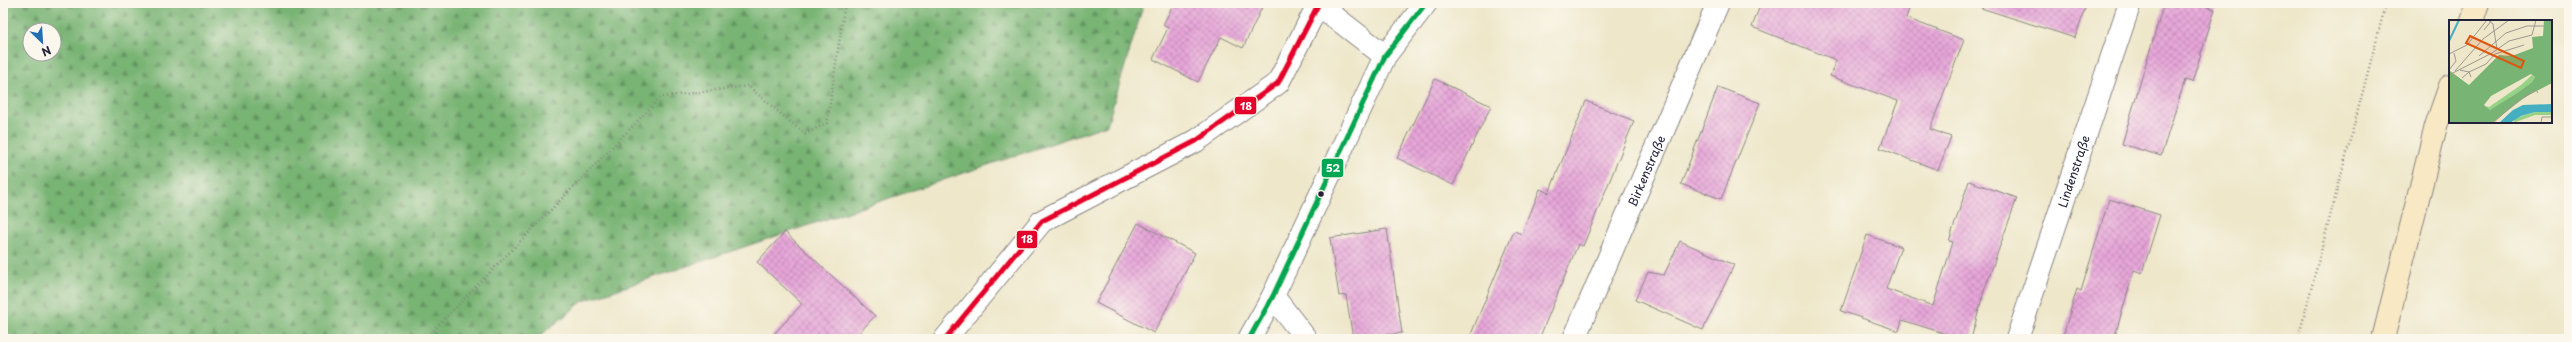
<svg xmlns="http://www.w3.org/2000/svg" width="2572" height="342" font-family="'Playpen Sans',sans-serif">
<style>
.forest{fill:url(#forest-firs);stroke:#4d6b57;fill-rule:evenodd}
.building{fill:url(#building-cross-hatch)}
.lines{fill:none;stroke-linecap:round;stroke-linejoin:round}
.street-casing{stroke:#888482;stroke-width:24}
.secondary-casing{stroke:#888482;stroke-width:24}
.path{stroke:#888482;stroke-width:2.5;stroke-dasharray:1 3;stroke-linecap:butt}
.street{stroke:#fff;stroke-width:22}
.secondary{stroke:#f8e8c3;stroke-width:22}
.bus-1-casing{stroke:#fbf7ec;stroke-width:8}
.bus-2-casing{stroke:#fbf7ec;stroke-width:8}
.bus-1{stroke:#e4002b;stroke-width:5}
.bus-2{stroke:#00a651;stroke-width:5}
.bus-dot{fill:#22223b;stroke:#fbf7ec;stroke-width:1.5}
.labels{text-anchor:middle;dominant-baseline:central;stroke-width:3;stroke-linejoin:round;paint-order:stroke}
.street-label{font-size:12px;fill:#22223b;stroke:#fbf7ec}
.inset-river{fill:none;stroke:#43afc1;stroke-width:2}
.inset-road{fill:none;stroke:#9c9891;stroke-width:1}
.view{fill:#de560e;fill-opacity:0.15;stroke:#de560e;stroke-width:2}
.inset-edge{fill:none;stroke:#22223b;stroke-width:2}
.line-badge{stroke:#fbf7ec;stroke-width:1.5}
.badge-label{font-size:11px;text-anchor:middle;font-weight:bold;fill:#fff}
</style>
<defs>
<pattern id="forest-firs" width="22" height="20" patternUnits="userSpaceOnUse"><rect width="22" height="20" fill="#78b473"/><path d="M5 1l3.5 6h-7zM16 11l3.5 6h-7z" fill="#629260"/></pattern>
<pattern id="building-cross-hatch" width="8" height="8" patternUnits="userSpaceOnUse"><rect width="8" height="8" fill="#e7a6d9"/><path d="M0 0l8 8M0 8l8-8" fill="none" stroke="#bb87b1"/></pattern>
</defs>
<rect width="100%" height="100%" fill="#fbf7ec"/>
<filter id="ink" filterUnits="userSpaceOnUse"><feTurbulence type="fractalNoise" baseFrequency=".025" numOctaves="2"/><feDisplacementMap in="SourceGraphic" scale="8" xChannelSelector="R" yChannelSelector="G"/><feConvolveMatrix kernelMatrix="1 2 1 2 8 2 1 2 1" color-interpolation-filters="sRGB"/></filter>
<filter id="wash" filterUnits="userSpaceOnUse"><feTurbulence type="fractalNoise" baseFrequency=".012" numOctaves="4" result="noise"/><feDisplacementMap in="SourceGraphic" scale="16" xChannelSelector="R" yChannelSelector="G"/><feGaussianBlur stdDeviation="0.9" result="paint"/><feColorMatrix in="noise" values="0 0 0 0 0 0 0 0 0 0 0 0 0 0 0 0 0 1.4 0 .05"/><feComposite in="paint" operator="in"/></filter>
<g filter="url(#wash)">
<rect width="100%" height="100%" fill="#eee7ca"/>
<path class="forest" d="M 3,3 L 1144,3 L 1107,125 L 583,301 L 536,339 L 3,339 ZM 30,30 L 54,30 L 54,54 L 30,54 Z"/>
<g id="blocks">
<g class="building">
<path d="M 1174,3 L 1264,3 L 1243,48 L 1221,37 L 1198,82 L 1153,59 L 1168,28 L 1163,25 Z"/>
<path d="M 1761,3 L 1911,3 L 1906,18 L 1964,40 L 1930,129 L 1951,137 L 1938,170 L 1880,148 L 1898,101 L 1830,76 L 1836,60 L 1752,27 Z"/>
<path d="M 1981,3 L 2087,3 L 2075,38 L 1981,8 Z"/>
<path d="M 2164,3 L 2195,3 L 2215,9 L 2192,82 L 2185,80 L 2161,156 L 2122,144 Z"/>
<path d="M 1435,79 L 1491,106 L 1453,185 L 1397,158 Z"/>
<path d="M 1718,87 L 1760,103 L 1721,199 L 1681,184 Z"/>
<path d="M 1586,101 L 1634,121 L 1583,246 L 1578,244 L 1539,339 L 1469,339 L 1514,231 L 1522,234 L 1540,189 L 1549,193 Z"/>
<path d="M 1969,181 L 2017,198 L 1984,291 L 1971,339 L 1962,339 L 1902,320 L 1899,331 L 1841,311 L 1867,235 L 1901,247 L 1886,289 L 1933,306 L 1953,242 L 1949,241 Z"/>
<path d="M 2109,199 L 2160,215 L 2142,273 L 2134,270 L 2114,339 L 2062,339 L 2077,289 L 2081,291 Z"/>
<path d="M 1138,223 L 1195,253 L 1154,333 L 1096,303 Z"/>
<path d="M 1387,229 L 1402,333 L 1353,339 L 1346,295 L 1339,296 L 1330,238 Z"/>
<path d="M 785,232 L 875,316 L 853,339 L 769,339 L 802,304 L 757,262 Z"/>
<path d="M 1680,241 L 1734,265 L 1703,330 L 1635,300 L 1648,272 L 1664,275 Z"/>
</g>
</g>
</g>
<g filter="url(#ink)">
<use href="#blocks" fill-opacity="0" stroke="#888482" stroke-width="1"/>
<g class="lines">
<defs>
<g id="street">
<path d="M 1319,5 L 1385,56"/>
<path d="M 1273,296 L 1306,339"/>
<path d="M 945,339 L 1042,221 L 1196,141 L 1278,83 L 1319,3"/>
<path d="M 1249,339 L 1273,296 L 1385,56 L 1426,3"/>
<path id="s1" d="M 1574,339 L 1718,3"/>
<path id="s2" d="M 2017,339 L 2130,3"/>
</g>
<g id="secondary">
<path d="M 2472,21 L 2478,3"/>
<path d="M 2383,339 L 2436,126 L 2450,86"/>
</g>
</defs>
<use href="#street" class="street-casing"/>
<use href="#secondary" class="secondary-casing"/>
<g class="path">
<path d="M 425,339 L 661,97 L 748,86 L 805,134 L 827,123 L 845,3"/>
<path d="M 2298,339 L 2386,3"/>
</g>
<use href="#street" class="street"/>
<use href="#secondary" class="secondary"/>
<defs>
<path id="bus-1" d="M 945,339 L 1042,221 L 1196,141 L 1278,83 L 1319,3"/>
<path id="bus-2" d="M 1249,339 L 1273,296 L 1385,56 L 1426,3"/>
</defs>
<use href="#bus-1" class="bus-1-casing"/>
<use href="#bus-2" class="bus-2-casing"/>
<use href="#bus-1" class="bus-1"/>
<use href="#bus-2" class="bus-2"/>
</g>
</g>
<circle class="bus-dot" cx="1321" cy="194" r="3.5"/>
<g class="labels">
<g class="street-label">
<text stroke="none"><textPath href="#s1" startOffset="183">Birkenstraße</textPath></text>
<text stroke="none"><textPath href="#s2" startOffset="177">Lindenstraße</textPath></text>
</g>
</g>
<g transform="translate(2449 20)">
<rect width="103" height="103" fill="#eee7ca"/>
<path d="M 83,55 L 86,57 L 83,62 L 68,73 L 45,88 L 41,90 L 36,86 L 40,87 L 72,65 ZM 86,92 L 103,92 L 103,95 L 86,95 L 64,103 L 67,98 Z" fill="#96d286"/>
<path d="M 95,0 L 103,0 L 103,63 L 76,77 L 43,103 L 0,103 L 1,51 L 20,65 L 50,35 L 63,36 L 84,28 L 83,17 L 94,16 ZM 82,54 L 86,57 L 83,62 L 68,73 L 41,90 L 35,85 L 42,76 Z" fill="#78b473" fill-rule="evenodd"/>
<path d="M 103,84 L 103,92 L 86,92 L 72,96 L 61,103 L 50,103 L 64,90 L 74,85 Z" fill="#43afc1"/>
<path class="inset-river" d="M 0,21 L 10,0"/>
<path class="inset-road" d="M 39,0 L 44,4 L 48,29M 35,10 L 43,0M 0,34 L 18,25 L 38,0M 30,36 L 57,13 L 78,6 L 95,6M 0,50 L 7,41 L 5,33M 11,50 L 20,52 L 37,44 L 46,34 L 75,25M 6,51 L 34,19 L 60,0M 0,55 L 43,33 L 60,21 L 83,15 L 87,0M 13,58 L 20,52 L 22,57M 44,103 L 65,84 L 87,70 L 89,73M 92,103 L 93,97 L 103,97"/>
<path class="view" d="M 21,16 L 75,41 L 72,48 L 17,23 Z"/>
<rect width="103" height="103" class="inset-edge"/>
</g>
<g class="line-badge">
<rect x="1234" y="96" width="23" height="19" rx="4" fill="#e4002b"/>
<rect x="1321" y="158" width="23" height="20" rx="4" fill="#00a651"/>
<rect x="1016" y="230" width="22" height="19" rx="4" fill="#e4002b"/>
</g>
<g class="badge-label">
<text x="1246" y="110">18</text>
<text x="1333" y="172">52</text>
<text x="1027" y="243">18</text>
</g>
<rect width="2572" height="342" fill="none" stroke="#fbf7ec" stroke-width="16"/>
<g transform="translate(42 42) rotate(155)"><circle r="19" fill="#fbf7ec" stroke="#a4a2a5"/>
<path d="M0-3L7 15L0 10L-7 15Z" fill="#1f6fb2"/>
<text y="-6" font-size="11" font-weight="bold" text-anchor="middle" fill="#22223b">N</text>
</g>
</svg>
